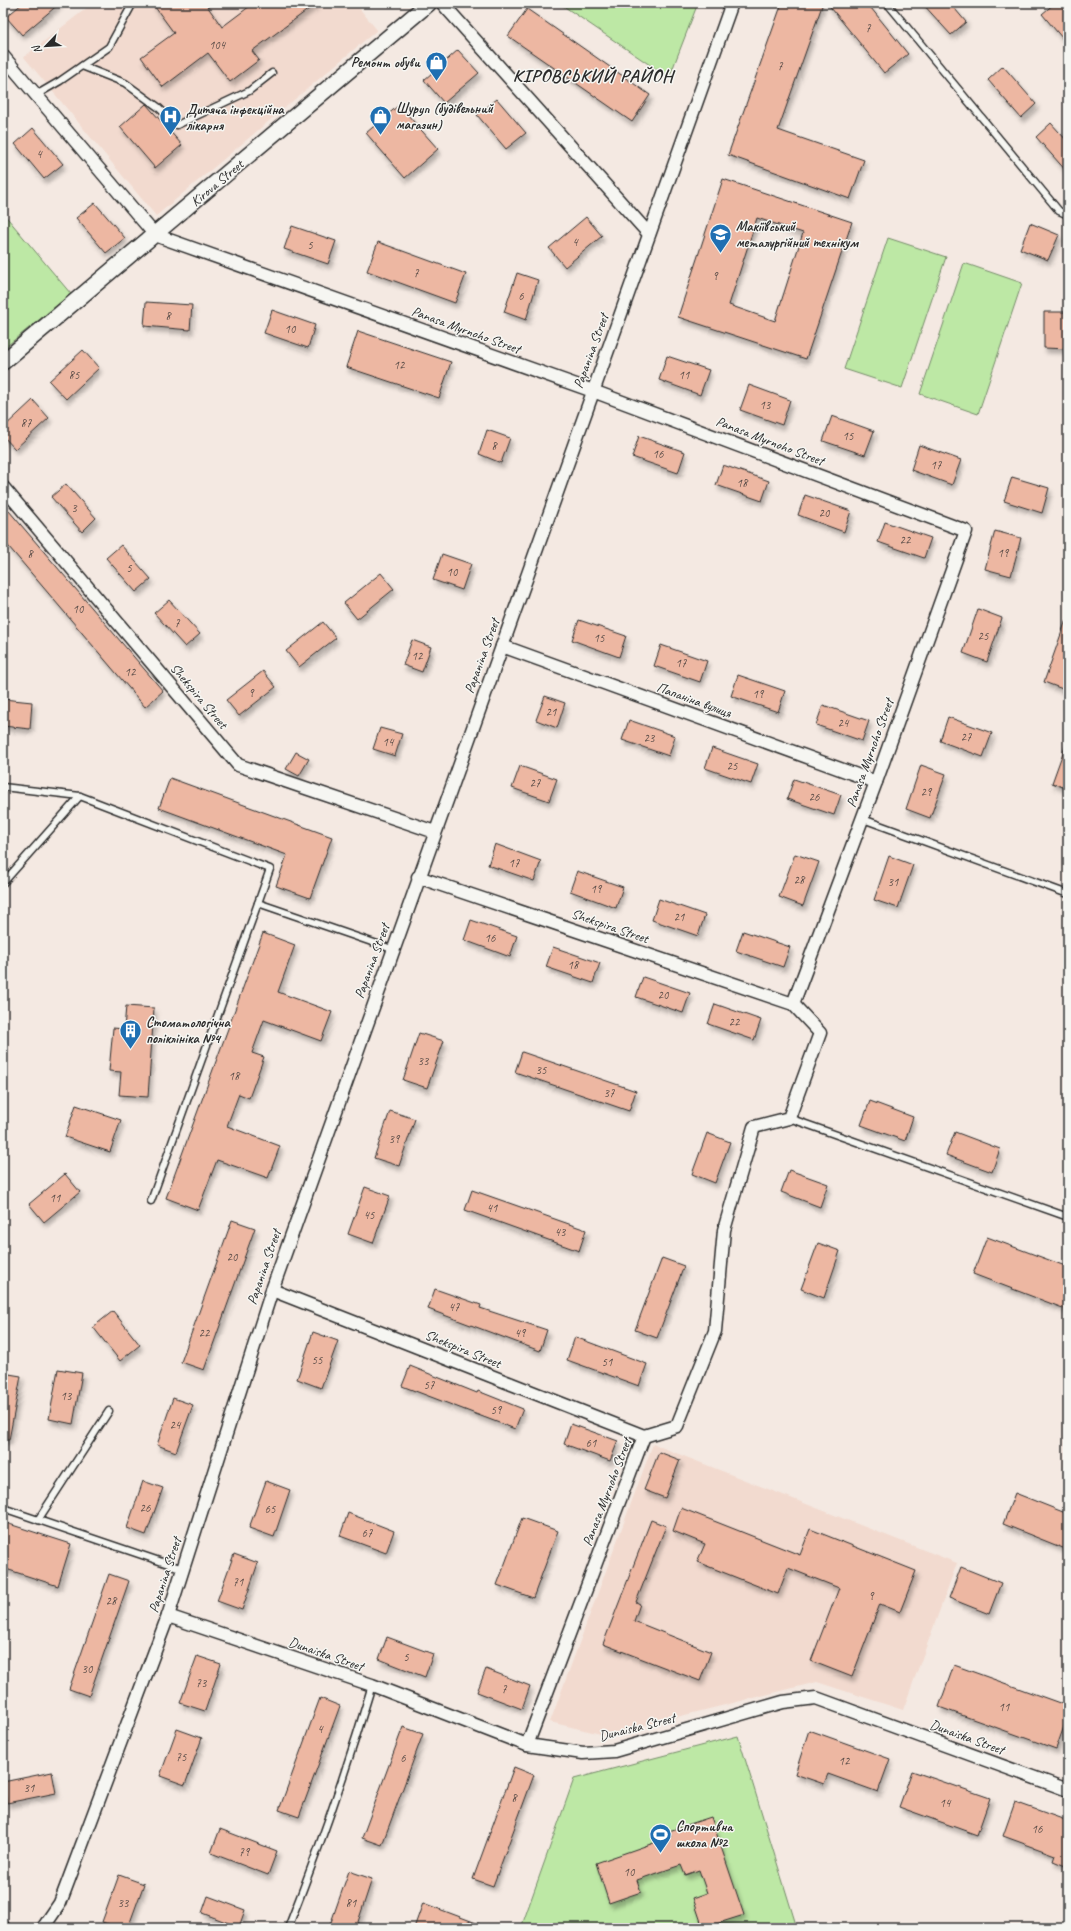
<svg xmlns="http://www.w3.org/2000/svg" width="1071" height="1931" font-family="Caveat,sans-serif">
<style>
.built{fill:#f2dacf}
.green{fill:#bde8a5;stroke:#748a68}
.building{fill:#edb7a2;stroke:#2b2b2b;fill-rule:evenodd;filter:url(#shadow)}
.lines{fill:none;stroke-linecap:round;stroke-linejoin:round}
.service-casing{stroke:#2b2b2b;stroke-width:9}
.minor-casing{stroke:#2b2b2b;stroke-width:15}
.tertiary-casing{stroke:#2b2b2b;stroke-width:18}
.service{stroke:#f6f6f2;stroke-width:6}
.minor{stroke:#f6f6f2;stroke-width:12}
.tertiary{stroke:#f6f6f2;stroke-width:15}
.labels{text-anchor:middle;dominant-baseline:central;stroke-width:3;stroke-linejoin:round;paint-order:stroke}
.number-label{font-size:12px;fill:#5c4e49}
.poi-label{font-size:14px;font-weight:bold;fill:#2b2b2b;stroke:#f6f6f2;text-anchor:start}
.street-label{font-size:14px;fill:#2b2b2b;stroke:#f6f6f2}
.district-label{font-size:18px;font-weight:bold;letter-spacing:1px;fill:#2b2b2b;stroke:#f6f6f2}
</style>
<defs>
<filter id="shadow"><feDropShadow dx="2.5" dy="4.5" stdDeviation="2" flood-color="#0004"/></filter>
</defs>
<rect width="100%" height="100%" fill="#f4e9e2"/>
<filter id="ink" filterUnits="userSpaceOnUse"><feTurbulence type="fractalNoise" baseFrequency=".025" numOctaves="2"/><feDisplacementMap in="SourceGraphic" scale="8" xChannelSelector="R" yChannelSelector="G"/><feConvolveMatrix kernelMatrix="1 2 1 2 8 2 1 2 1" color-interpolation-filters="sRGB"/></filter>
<g filter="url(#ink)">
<g class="built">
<path d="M 93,3 L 355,3 L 377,30 L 156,216 L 24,57 Z"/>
<path d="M 1064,407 L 1068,407 L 1068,446 Z"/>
<path d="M 653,1444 L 957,1563 L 903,1710 L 817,1682 L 605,1735 L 550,1722 Z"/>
</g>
<g class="green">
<path d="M 559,3 L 698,3 L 669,78 Z"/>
<path d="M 3,213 L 71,294 L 3,349 Z"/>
<path d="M 888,238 L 946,257 L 902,388 L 844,369 Z"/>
<path d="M 964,263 L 1022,283 L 978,414 L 920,394 Z"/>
<path d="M 738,1736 L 797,1928 L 521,1928 L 574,1779 Z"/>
</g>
<g class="building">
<path d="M 23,3 L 60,3 L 22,35 L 6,17 Z"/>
<path d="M 152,3 L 205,3 L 222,27 L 254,3 L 317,3 L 252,51 L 259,60 L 230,82 L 208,53 L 163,87 L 141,57 L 174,33 Z"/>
<path d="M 782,3 L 823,3 L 778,130 L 864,160 L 850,199 L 728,155 Z"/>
<path d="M 827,3 L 867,3 L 908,54 L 884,73 Z"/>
<path d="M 922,3 L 950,3 L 966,22 L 951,35 Z"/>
<path d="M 1055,3 L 1068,3 L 1068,45 L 1042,14 Z"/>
<path d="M 527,9 L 650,95 L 632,122 L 508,36 Z"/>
<path d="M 458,50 L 479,73 L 444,103 L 424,80 Z"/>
<path d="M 1003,66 L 1036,104 L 1021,118 L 988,80 Z"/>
<path d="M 497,99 L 526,133 L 506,149 L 477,115 Z"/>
<path d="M 146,104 L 182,145 L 155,168 L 120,127 Z"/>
<path d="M 399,105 L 438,149 L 405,178 L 366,133 Z"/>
<path d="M 1051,123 L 1068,142 L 1068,173 L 1036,137 Z"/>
<path d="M 33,128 L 63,164 L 44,179 L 15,144 Z"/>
<path d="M 723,179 L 852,222 L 806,359 L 678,317 ZM 757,218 L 803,233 L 775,321 L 729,305 Z"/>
<path d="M 95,203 L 125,238 L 106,253 L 76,218 Z"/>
<path d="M 586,217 L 602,236 L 565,267 L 549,248 Z"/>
<path d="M 1030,223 L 1059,235 L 1048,260 L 1020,249 Z"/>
<path d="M 292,226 L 336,241 L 328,264 L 284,249 Z"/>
<path d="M 378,242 L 466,274 L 455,303 L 367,271 Z"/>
<path d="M 517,273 L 538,280 L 526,320 L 504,312 Z"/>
<path d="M 146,302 L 192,305 L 190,330 L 144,326 Z"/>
<path d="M 272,310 L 315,325 L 308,348 L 264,333 Z"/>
<path d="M 1044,312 L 1068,312 L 1068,349 L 1044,348 Z"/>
<path d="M 358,331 L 451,362 L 439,398 L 346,367 Z"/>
<path d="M 83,350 L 99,368 L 66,399 L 49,381 Z"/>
<path d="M 667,356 L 709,370 L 700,395 L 659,380 Z"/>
<path d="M 749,385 L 790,400 L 782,425 L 740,410 Z"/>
<path d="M 33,400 L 49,418 L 15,449 L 3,436 L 3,428 Z"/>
<path d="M 832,416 L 874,431 L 865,455 L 823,441 Z"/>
<path d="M 487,430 L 510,438 L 501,463 L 479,454 Z"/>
<path d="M 639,436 L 685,452 L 678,473 L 632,457 Z"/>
<path d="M 919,445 L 961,460 L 952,485 L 911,470 Z"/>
<path d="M 723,465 L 769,481 L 762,501 L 716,485 Z"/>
<path d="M 1012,477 L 1049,488 L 1042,513 L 1004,501 Z"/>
<path d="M 66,484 L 96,518 L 82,532 L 51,497 Z"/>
<path d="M 805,495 L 851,511 L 844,532 L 798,515 Z"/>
<path d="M 3,504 L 163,691 L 145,707 L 3,540 Z"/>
<path d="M 885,522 L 931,538 L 924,558 L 878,542 Z"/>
<path d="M 995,531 L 1021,538 L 1011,576 L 985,569 Z"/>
<path d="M 121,545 L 151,579 L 136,592 L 106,558 Z"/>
<path d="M 442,554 L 471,564 L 462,590 L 433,580 Z"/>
<path d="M 381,573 L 394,589 L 357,619 L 344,603 Z"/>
<path d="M 169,600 L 200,634 L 185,647 L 154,613 Z"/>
<path d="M 978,609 L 1002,618 L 987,662 L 963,653 Z"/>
<path d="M 579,620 L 626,636 L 619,657 L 572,640 Z"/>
<path d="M 1066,620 L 1068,621 L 1068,691 L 1044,682 Z"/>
<path d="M 323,622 L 336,638 L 299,667 L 286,651 Z"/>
<path d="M 412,640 L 431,647 L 422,672 L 403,665 Z"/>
<path d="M 661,645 L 707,661 L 700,682 L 654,666 Z"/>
<path d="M 263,671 L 276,687 L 239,716 L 226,700 Z"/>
<path d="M 738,675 L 785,691 L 778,712 L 731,696 Z"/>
<path d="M 545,696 L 565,703 L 557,728 L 536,720 Z"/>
<path d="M 3,699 L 32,702 L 30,729 L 3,726 Z"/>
<path d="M 823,705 L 869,721 L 862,741 L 816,725 Z"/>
<path d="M 948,717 L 992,733 L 983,757 L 940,741 Z"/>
<path d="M 629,720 L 675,736 L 669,756 L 622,740 Z"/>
<path d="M 380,728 L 402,734 L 395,756 L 373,749 Z"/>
<path d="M 1066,744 L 1068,744 L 1068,789 L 1052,783 Z"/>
<path d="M 712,748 L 758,764 L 751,784 L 705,768 Z"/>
<path d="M 296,752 L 309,759 L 299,776 L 286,769 Z"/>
<path d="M 921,765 L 946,774 L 930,818 L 906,809 Z"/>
<path d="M 520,766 L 557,779 L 549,801 L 512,788 Z"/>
<path d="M 170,778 L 332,837 L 310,898 L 276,886 L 287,855 L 159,808 Z"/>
<path d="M 794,779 L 841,795 L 834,815 L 787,799 Z"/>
<path d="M 495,844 L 541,861 L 534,881 L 488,865 Z"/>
<path d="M 795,854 L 819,862 L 803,906 L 779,897 Z"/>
<path d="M 889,856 L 913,865 L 898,908 L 874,900 Z"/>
<path d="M 577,871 L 623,887 L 616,908 L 570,891 Z"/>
<path d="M 659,899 L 705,915 L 698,936 L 652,920 Z"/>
<path d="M 471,920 L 517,936 L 510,957 L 464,940 Z"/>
<path d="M 743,931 L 790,947 L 783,967 L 736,951 Z"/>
<path d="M 263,933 L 295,945 L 278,992 L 332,1012 L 321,1041 L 264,1020 L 252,1053 L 264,1057 L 249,1098 L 239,1094 L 227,1126 L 280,1146 L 268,1178 L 217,1160 L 198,1210 L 166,1198 Z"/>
<path d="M 553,947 L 600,963 L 593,983 L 546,967 Z"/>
<path d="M 643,977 L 690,993 L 683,1013 L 636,997 Z"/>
<path d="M 715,1004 L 761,1020 L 754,1040 L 708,1024 Z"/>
<path d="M 126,1006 L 154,1008 L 148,1097 L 119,1095 L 121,1072 L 109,1071 L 113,1028 L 124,1029 Z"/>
<path d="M 419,1033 L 444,1041 L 427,1088 L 403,1080 Z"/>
<path d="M 522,1052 L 636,1091 L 629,1111 L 515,1072 Z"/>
<path d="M 870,1101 L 913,1117 L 905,1141 L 861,1125 Z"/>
<path d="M 76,1105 L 121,1120 L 110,1152 L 65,1137 Z"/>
<path d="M 390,1111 L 415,1119 L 399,1166 L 374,1158 Z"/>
<path d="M 955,1132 L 1000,1149 L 992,1172 L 946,1155 Z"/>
<path d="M 707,1133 L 730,1142 L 715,1183 L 692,1174 Z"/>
<path d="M 789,1170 L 828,1184 L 820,1207 L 781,1192 Z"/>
<path d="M 65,1174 L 80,1192 L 44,1222 L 29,1204 Z"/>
<path d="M 365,1187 L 390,1196 L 373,1243 L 348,1234 Z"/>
<path d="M 472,1190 L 586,1230 L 579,1251 L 465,1210 Z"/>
<path d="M 232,1220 L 255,1228 L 204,1370 L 181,1362 Z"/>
<path d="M 987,1237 L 1068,1267 L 1068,1310 L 973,1274 Z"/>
<path d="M 818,1243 L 840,1251 L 824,1298 L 801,1289 Z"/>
<path d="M 662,1258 L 684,1266 L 657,1338 L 635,1330 Z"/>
<path d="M 435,1289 L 481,1305 L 480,1308 L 547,1330 L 540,1351 L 428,1309 Z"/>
<path d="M 113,1311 L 140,1345 L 120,1361 L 93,1327 Z"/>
<path d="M 313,1332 L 338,1341 L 321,1388 L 297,1379 Z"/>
<path d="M 575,1337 L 647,1364 L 639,1386 L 567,1360 Z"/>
<path d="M 410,1366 L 477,1393 L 478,1391 L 523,1409 L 515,1429 L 402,1386 Z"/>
<path d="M 58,1369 L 82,1373 L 73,1424 L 49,1419 Z"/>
<path d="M 3,1373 L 21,1376 L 9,1440 L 3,1440 Z"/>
<path d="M 173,1398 L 193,1405 L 176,1452 L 157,1445 Z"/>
<path d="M 571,1424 L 618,1441 L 610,1461 L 564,1444 Z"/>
<path d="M 659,1452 L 680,1460 L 665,1498 L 644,1490 Z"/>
<path d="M 143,1481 L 163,1488 L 146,1535 L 127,1528 Z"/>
<path d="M 266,1481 L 290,1490 L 274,1537 L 249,1528 Z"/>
<path d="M 1015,1493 L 1068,1514 L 1068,1550 L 1003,1524 Z"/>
<path d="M 681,1508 L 800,1555 L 810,1529 L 916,1571 L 900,1612 L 880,1604 L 852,1677 L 811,1661 L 839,1588 L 788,1568 L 778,1594 L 697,1562 L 705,1544 L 673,1531 Z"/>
<path d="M 348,1513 L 394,1531 L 386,1553 L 340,1536 Z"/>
<path d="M 522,1518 L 558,1531 L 533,1598 L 497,1585 Z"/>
<path d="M 651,1520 L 666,1526 L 636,1602 L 640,1604 L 634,1621 L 711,1652 L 700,1681 L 603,1644 Z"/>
<path d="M 3,1522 L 71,1544 L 58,1586 L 3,1568 Z"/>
<path d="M 234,1554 L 258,1563 L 242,1610 L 217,1601 Z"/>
<path d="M 961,1567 L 1001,1583 L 989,1614 L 949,1598 Z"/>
<path d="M 109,1574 L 129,1581 L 89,1696 L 69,1689 Z"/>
<path d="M 387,1637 L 433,1654 L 425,1677 L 379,1659 Z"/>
<path d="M 197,1656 L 221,1664 L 205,1711 L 180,1703 Z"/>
<path d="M 954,1665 L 1068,1706 L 1068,1715 L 1056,1749 L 939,1707 Z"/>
<path d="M 486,1669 L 530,1686 L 522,1709 L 477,1692 Z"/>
<path d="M 320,1698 L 340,1706 L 299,1817 L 279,1810 Z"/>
<path d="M 403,1727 L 423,1734 L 382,1845 L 362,1838 Z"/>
<path d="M 177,1729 L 202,1738 L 185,1785 L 160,1776 Z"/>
<path d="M 809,1730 L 890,1759 L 878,1792 L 828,1774 L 824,1784 L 795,1774 Z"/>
<path d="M 514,1767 L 534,1775 L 493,1886 L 473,1879 Z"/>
<path d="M 912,1771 L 990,1798 L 977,1835 L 899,1807 Z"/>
<path d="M 52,1772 L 56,1793 L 7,1803 L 3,1782 Z"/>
<path d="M 1015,1802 L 1068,1821 L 1068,1867 L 1053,1861 L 1055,1855 L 1003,1836 Z"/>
<path d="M 711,1817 L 744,1915 L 703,1928 L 693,1898 L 707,1893 L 699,1870 L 685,1875 L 681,1865 L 637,1880 L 641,1892 L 609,1903 L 596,1863 L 671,1837 L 669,1831 Z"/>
<path d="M 220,1829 L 277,1851 L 268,1875 L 211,1853 Z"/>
<path d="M 349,1871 L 372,1879 L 356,1928 L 329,1928 Z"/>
<path d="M 119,1875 L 144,1884 L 128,1928 L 120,1928 L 102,1922 Z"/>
<path d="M 208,1896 L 245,1910 L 239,1927 L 202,1913 Z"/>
<path d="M 423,1903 L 487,1927 L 487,1928 L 414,1928 Z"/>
</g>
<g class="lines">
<defs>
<g id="service">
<path d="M 887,3 L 1059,211 L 1068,215"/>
<path d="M 82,66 L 125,83 L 158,107 L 177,125 L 249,91 L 272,73"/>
<path d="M 36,95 L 60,81 L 109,47 L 133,3"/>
<path d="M 3,787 L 80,796 L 270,869 L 258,903"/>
<path d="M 863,819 L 1068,894"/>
<path d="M 3,883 L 80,796"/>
<path d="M 789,1118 L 1068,1217"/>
<path d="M 151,1201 L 258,903 L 392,949"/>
<path d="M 3,1508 L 183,1569"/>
<path d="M 38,1520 L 109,1411"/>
<path d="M 288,1928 C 320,1847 347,1769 372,1685"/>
</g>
<g id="minor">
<path d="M 442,3 L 649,234"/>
<path d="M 3,56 L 155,235 L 593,391 L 966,531 L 876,782 L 793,1004"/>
<path d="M 3,487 L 238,765 L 435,832"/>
<path d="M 502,646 L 876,782"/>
<path d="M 418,877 L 793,1004 L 820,1033 L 789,1118 L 754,1127 L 724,1230 L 715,1331 L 677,1426 L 644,1436"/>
<path d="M 272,1290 L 644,1436"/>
<path d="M 168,1616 L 372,1685 L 527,1745 L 583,1753 L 614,1751 L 783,1702 L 816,1698 L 1068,1790"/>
<path d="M 527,1745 L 644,1436"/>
<path d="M 3,1927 L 4,1928"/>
<path d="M 43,1928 L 60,1903 L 168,1616 L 272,1290 L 732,3"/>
</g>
<path id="tertiary" d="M 3,362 L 429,3"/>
</defs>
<use href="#service" class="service-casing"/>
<use href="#minor" class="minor-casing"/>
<use href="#tertiary" class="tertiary-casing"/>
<use href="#service" class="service"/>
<use href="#minor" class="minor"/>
<use href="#tertiary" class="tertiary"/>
</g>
</g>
<defs>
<symbol id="shop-pin" viewBox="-11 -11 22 30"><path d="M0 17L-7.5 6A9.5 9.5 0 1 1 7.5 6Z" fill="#1f6fb2" stroke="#f6f6f2"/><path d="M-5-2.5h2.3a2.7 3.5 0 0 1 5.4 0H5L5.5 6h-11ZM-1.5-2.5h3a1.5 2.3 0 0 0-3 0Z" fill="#fff"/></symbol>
<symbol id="hospital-pin" viewBox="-11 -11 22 30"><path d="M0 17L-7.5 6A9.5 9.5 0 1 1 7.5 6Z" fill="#1f6fb2" stroke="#f6f6f2"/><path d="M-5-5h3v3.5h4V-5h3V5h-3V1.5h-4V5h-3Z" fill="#fff"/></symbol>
<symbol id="university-pin" viewBox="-11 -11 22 30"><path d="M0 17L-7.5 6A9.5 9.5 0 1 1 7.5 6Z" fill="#1f6fb2" stroke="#f6f6f2"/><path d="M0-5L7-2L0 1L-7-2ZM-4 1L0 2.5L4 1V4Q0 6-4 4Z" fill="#fff"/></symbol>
<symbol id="building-pin" viewBox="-11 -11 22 30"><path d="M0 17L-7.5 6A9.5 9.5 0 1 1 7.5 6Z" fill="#1f6fb2" stroke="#f6f6f2"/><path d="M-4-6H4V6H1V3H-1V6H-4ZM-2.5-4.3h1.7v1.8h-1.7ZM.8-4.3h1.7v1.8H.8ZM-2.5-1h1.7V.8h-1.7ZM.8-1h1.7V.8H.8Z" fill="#fff"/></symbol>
<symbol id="stadium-pin" viewBox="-11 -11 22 30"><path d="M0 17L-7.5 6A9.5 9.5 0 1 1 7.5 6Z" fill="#1f6fb2" stroke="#f6f6f2"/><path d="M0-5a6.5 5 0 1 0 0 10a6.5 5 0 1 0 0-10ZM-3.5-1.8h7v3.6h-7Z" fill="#fff"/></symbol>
</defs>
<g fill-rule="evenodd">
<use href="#shop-pin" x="424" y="50" width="25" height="34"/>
<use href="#shop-pin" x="368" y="104" width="25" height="34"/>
<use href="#hospital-pin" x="158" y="104" width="25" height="34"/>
<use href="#university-pin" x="708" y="222" width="25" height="34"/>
<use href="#building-pin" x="118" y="1018" width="25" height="34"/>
<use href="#stadium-pin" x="648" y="1822" width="25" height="34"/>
</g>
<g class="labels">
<g class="number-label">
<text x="868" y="28">7</text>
<text x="217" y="45">104</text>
<text x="780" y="66">7</text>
<text x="39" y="154">4</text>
<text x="575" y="242">4</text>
<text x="310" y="245">5</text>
<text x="416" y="273">7</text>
<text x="715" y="276">9</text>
<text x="521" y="296">6</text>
<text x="168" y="316">8</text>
<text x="290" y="329">10</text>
<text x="399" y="365">12</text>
<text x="74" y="375">85</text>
<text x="684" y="375">11</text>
<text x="765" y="405">13</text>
<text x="26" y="423">87</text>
<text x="848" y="436">15</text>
<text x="494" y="446">8</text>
<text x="658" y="454">16</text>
<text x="936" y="465">17</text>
<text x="742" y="483">18</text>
<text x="74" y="508">3</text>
<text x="824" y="513">20</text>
<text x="905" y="540">22</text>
<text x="1003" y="553">19</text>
<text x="30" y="554">8</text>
<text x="129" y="568">5</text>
<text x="452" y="572">10</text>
<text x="78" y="609">10</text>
<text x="177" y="623">7</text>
<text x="983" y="636">25</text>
<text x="599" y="638">15</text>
<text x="417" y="656">12</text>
<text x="681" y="663">17</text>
<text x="130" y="672">12</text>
<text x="251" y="693">9</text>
<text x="758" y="694">19</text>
<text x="551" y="712">21</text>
<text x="843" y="723">24</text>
<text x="966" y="737">27</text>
<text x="649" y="738">23</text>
<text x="388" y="742">14</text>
<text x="732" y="766">25</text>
<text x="535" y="783">27</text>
<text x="926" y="792">29</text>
<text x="814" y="797">26</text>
<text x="514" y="863">17</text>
<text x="799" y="880">28</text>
<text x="893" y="882">31</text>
<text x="596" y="889">19</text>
<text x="679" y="917">21</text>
<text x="490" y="938">16</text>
<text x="573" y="965">18</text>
<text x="663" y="995">20</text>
<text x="734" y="1022">22</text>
<text x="423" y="1061">33</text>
<text x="541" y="1070">35</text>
<text x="234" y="1076">18</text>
<text x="609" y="1093">37</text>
<text x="394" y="1139">39</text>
<text x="55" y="1198">11</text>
<text x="492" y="1208">41</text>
<text x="369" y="1215">45</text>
<text x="560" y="1232">43</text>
<text x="232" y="1257">20</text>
<text x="454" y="1307">47</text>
<text x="204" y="1333">22</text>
<text x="520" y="1333">49</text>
<text x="317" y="1360">55</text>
<text x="607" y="1362">51</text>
<text x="429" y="1385">57</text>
<text x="66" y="1396">13</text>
<text x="496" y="1410">59</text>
<text x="175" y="1425">24</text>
<text x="591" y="1443">61</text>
<text x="145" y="1508">26</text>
<text x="270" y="1509">65</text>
<text x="367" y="1533">67</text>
<text x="238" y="1582">71</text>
<text x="871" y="1596">9</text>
<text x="111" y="1601">28</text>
<text x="406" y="1657">5</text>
<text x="87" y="1669">30</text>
<text x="201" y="1683">73</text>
<text x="504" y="1689">7</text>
<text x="1004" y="1707">11</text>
<text x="320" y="1729">4</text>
<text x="181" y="1757">75</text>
<text x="403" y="1758">6</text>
<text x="844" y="1761">12</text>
<text x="29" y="1788">31</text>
<text x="514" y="1798">8</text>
<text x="945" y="1803">14</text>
<text x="1037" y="1829">16</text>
<text x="244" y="1852">79</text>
<text x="629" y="1872">10</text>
<text x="123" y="1903">33</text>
<text x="351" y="1903">81</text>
</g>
<g class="poi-label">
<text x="420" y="62" text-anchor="end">Ремонт обуви</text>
<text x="396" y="108">Шуруп (будівельний<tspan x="396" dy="16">магазин)</tspan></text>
<text x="186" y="109">Дитяча інфекційна<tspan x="186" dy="16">лікарня</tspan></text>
<text x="736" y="226">Макіївський<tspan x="736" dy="16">металургійний технікум</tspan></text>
<text x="146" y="1022">Стоматологічна<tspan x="146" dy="16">поліклініка №4</tspan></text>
<text x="676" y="1826">Спортивна<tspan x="676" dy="16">школа №2</tspan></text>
</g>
<g class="street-label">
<text transform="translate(217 183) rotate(-40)">Kirova Street</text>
<text transform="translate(466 330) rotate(20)">Panasa Myrnoho Street</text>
<text transform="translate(591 351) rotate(-70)">Papanina Street</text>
<text transform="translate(770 441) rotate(21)">Panasa Myrnoho Street</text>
<text transform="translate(482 656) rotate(-70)">Papanina Street</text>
<text transform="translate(199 696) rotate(50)">Shekspira Street</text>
<text transform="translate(694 700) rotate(20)">Папаніна вулиця</text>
<text transform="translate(870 753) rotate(-70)">Panasa Myrnoho Street</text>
<text transform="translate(610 926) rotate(19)">Shekspira Street</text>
<text transform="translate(372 961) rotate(-70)">Papanina Street</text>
<text transform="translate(264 1267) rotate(-71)">Papanina Street</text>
<text transform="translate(463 1349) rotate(22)">Shekspira Street</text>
<text transform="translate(607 1492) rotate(-69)">Panasa Myrnoho Street</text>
<text transform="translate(165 1575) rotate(-72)">Papanina Street</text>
<text transform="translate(326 1654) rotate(19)">Dunaiska Street</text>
<text transform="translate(637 1727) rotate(-14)">Dunaiska Street</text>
<text transform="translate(967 1737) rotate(20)">Dunaiska Street</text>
</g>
<g class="district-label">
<text x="593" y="76">КІРОВСЬКИЙ РАЙОН</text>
</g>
</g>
<rect width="1071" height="1931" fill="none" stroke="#f6f6f2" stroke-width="16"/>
<rect x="8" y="8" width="1055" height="1915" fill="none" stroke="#2b2b2b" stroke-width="1.5" filter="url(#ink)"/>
<g transform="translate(46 46) rotate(245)" stroke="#f6f6f2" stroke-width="3" paint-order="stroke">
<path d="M0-3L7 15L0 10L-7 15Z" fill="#2b2b2b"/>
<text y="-6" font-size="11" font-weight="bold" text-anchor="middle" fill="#2b2b2b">N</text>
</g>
</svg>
